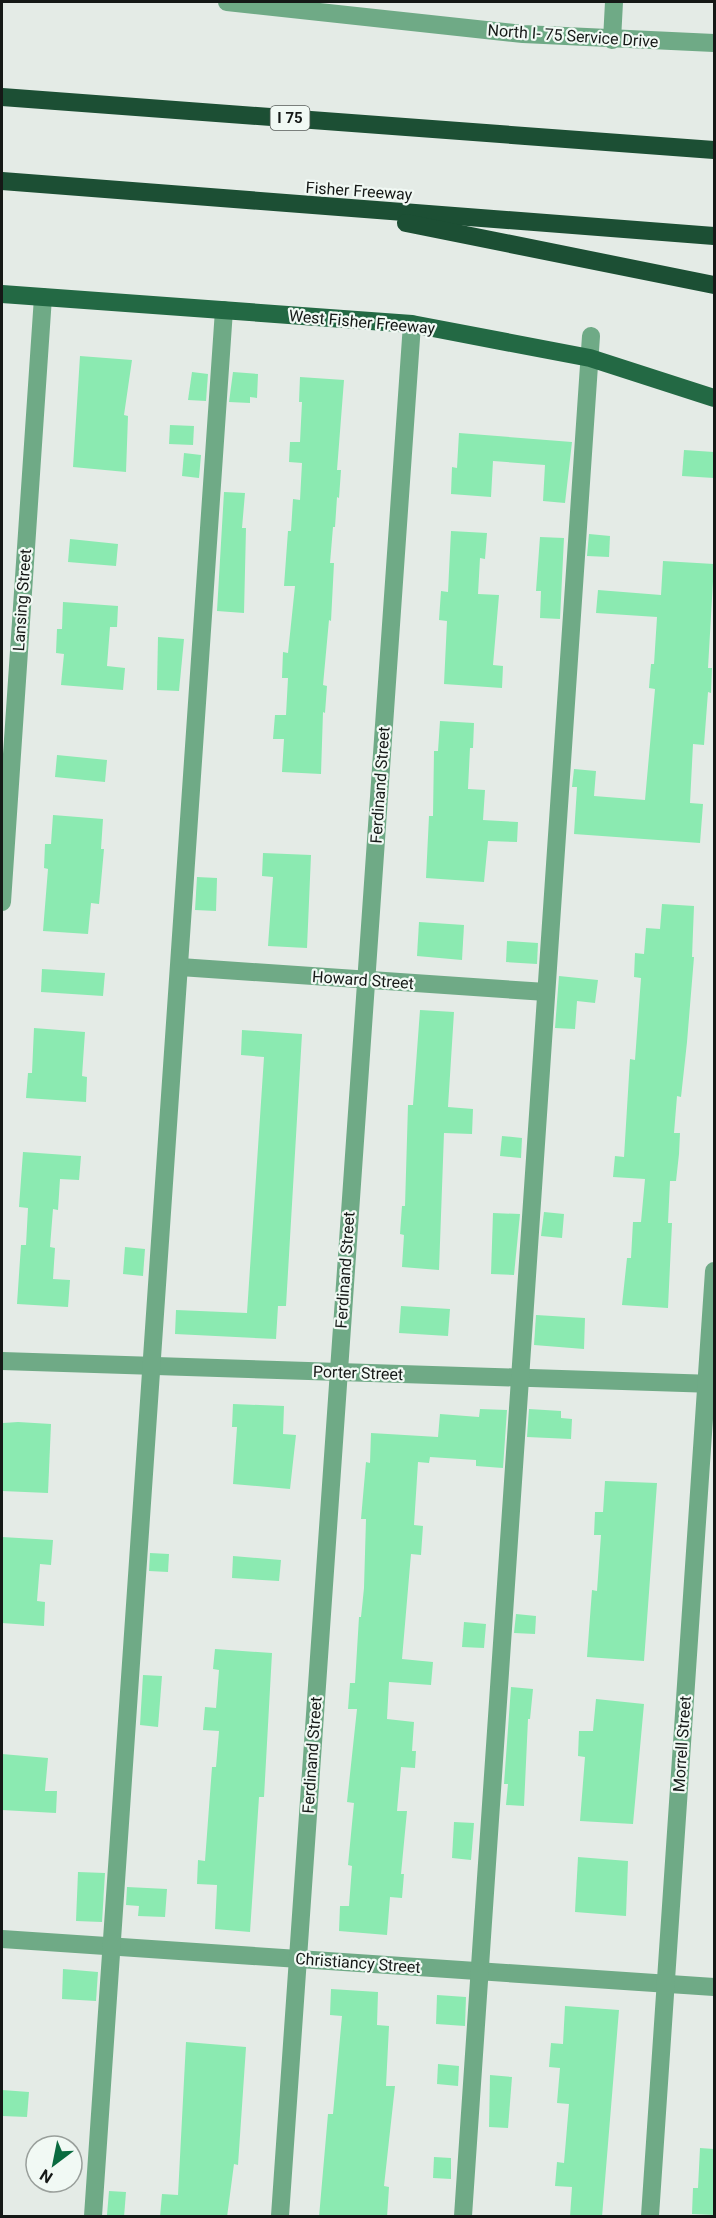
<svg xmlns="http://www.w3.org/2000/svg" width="716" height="2218" font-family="Roboto,sans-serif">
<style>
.building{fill:#8beab1}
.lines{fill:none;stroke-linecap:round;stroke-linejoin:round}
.minor{stroke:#6faa86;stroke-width:18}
.major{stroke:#236944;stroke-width:18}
.highway{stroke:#1c4f34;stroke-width:18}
.labels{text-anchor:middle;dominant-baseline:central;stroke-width:4.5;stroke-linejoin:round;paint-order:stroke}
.shield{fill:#f1f9f4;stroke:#575c59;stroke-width:1.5}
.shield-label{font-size:15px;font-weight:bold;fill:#151816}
.street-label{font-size:16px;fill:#151816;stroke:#f1f9f4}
</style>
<rect width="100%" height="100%" fill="#e4ebe6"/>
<g class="building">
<path d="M 80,356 L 132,360 L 124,415 L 128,416 L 126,472 L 73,467 Z"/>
<path d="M 192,372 L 208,374 L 206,401 L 188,400 Z"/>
<path d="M 233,372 L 258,374 L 257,398 L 250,397 L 250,403 L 229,402 Z"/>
<path d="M 300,377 L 344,380 L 337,470 L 341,470 L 339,498 L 337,497 L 335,527 L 333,527 L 330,563 L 334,563 L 331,621 L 329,620 L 323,685 L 327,686 L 325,713 L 323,712 L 321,774 L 282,772 L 284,739 L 273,739 L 275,715 L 286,715 L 288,678 L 282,678 L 283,652 L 288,653 L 295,586 L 284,586 L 288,531 L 291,531 L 293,499 L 300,500 L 302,463 L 289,462 L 290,442 L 300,442 L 302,402 L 299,402 Z"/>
<path d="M 170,425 L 194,426 L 193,445 L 169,444 Z"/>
<path d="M 459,433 L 572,442 L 565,503 L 543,501 L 545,465 L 493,461 L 491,497 L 451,494 L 452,467 L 457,468 Z"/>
<path d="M 684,450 L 714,452 L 714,478 L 682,476 Z"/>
<path d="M 184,453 L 201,455 L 199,478 L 182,476 Z"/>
<path d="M 224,492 L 245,493 L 242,528 L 246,528 L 244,613 L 217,611 Z"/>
<path d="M 451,531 L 487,533 L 485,559 L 480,558 L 478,594 L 499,595 L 493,665 L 503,666 L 502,688 L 444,684 L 447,621 L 439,620 L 441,591 L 448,592 Z"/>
<path d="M 589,534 L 610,536 L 609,557 L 587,556 Z"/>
<path d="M 540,537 L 564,538 L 560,619 L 540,618 L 541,591 L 536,591 Z"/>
<path d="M 70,539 L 118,544 L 116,566 L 68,562 Z"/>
<path d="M 663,561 L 714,564 L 708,668 L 712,668 L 711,693 L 708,692 L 704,745 L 693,744 L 690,803 L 703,804 L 700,843 L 574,834 L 577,787 L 572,787 L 574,769 L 596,771 L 594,796 L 645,800 L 655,689 L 649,688 L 651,664 L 654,664 L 657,617 L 596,613 L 598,590 L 661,595 Z"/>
<path d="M 63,602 L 118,606 L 117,627 L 110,627 L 107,666 L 125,668 L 123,690 L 61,685 L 64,654 L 56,653 L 57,629 L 62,629 Z"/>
<path d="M 158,637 L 184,639 L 179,691 L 157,690 Z"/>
<path d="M 440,721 L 474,723 L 473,748 L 470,748 L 468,789 L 485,790 L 483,820 L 518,822 L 517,842 L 488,841 L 484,882 L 426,878 L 429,816 L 433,816 L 434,751 L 438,751 Z"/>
<path d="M 57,755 L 107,760 L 105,782 L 55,777 Z"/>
<path d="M 53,815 L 103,819 L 101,849 L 104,849 L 99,904 L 91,903 L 88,934 L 43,931 L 48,869 L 44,868 L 45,844 L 51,844 Z"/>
<path d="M 263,853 L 311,855 L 307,948 L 268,946 L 273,877 L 262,876 Z"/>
<path d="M 197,877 L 217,878 L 216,911 L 195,910 Z"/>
<path d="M 662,904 L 694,906 L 692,957 L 694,957 L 687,1042 L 681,1097 L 677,1096 L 674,1133 L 680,1133 L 679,1154 L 676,1181 L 670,1181 L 668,1223 L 672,1223 L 668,1308 L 622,1305 L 627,1258 L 631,1258 L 633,1222 L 641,1222 L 645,1179 L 613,1177 L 615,1156 L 624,1157 L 630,1059 L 635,1060 L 641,978 L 634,977 L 635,953 L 644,954 L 646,928 L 660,929 Z"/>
<path d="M 419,922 L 464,925 L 462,960 L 417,956 Z"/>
<path d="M 507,941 L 538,943 L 537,964 L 506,962 Z"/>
<path d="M 42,969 L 105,973 L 103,996 L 41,992 Z"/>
<path d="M 559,976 L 598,980 L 595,1003 L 577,1001 L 575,1029 L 555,1028 Z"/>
<path d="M 420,1010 L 454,1012 L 448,1107 L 473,1109 L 472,1134 L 444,1133 L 439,1270 L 402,1267 L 404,1235 L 400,1234 L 402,1206 L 405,1206 L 408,1105 L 413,1105 Z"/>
<path d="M 34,1028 L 85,1032 L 82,1076 L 87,1077 L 86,1102 L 26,1098 L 28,1073 L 32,1073 Z"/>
<path d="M 242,1030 L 302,1034 L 286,1306 L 278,1306 L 276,1339 L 175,1334 L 176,1310 L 247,1313 L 264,1057 L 241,1055 Z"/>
<path d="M 502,1136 L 522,1138 L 521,1158 L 500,1156 Z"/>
<path d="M 23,1152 L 81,1156 L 79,1180 L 60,1179 L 58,1210 L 53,1209 L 50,1247 L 55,1248 L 53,1279 L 70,1280 L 68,1307 L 17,1304 L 21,1245 L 26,1245 L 28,1208 L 19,1207 Z"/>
<path d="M 544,1212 L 564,1214 L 562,1238 L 541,1236 Z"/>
<path d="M 493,1213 L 520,1214 L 514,1275 L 491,1274 Z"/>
<path d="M 125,1247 L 145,1249 L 143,1276 L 123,1274 Z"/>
<path d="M 401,1306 L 450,1309 L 448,1336 L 399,1333 Z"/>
<path d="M 536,1315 L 585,1318 L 584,1349 L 534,1345 Z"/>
<path d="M 233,1404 L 284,1406 L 283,1434 L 296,1435 L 290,1489 L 233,1484 L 237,1427 L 232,1427 Z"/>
<path d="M 480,1409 L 507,1410 L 503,1468 L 476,1466 L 476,1460 L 430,1457 L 429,1463 L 418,1462 L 414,1525 L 423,1526 L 421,1555 L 411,1554 L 402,1659 L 433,1662 L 431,1685 L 389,1682 L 387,1719 L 414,1722 L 412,1751 L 416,1751 L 415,1768 L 401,1767 L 397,1811 L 407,1811 L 401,1874 L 404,1874 L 402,1898 L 390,1897 L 387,1935 L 339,1931 L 340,1906 L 349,1906 L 352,1866 L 348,1865 L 354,1803 L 347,1802 L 357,1709 L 348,1709 L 350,1683 L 355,1683 L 359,1617 L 361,1617 L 364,1588 L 366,1519 L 361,1519 L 366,1462 L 370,1463 L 371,1433 L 438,1437 L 440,1414 L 479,1417 Z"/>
<path d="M 529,1409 L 561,1411 L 561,1418 L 572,1419 L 571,1439 L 527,1437 Z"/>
<path d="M 18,1422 L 51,1424 L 48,1493 L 2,1491 L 3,1423 Z"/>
<path d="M 605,1481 L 657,1483 L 644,1661 L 587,1657 L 592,1590 L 597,1591 L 601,1535 L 594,1535 L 595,1512 L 603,1512 Z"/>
<path d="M 2,1537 L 53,1540 L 51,1565 L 40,1564 L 37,1601 L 45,1602 L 44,1626 L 2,1623 Z"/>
<path d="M 150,1553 L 169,1554 L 168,1572 L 149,1571 Z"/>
<path d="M 233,1556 L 281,1560 L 279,1581 L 232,1578 Z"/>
<path d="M 516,1614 L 536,1616 L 535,1634 L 514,1633 Z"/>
<path d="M 464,1622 L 486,1624 L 484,1648 L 462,1647 Z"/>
<path d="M 215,1649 L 272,1653 L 264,1797 L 259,1797 L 250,1932 L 215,1929 L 217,1885 L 197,1884 L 198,1860 L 205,1861 L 212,1767 L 216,1767 L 219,1731 L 203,1730 L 205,1707 L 216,1708 L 219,1670 L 213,1669 Z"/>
<path d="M 143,1675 L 162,1676 L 158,1727 L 140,1725 Z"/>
<path d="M 511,1687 L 533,1689 L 530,1719 L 528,1719 L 524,1806 L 506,1805 L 508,1784 L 504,1784 Z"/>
<path d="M 596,1699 L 644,1704 L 633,1824 L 580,1821 L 585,1757 L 578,1756 L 579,1731 L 593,1731 Z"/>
<path d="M 2,1754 L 48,1758 L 45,1791 L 57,1791 L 56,1813 L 2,1810 Z"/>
<path d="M 454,1822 L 474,1823 L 471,1860 L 452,1858 Z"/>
<path d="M 578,1857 L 628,1861 L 626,1916 L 575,1912 Z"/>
<path d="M 78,1872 L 105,1873 L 102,1922 L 76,1921 Z"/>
<path d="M 127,1887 L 167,1889 L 165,1917 L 138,1916 L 139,1906 L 126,1905 Z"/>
<path d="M 63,1969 L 98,1972 L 96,2001 L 62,1999 Z"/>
<path d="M 331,1989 L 378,1992 L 377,2025 L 389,2026 L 386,2086 L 395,2086 L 384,2186 L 389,2187 L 387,2217 L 319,2217 L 328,2114 L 333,2114 L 342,2016 L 330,2015 Z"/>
<path d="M 437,1995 L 466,1997 L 465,2026 L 436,2024 Z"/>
<path d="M 565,2006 L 619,2010 L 602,2217 L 570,2217 L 572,2187 L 555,2186 L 557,2162 L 564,2163 L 569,2104 L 557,2103 L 560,2068 L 549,2067 L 551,2043 L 563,2044 Z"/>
<path d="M 186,2042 L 246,2047 L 238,2165 L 234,2164 L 227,2217 L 160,2217 L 162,2194 L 178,2195 Z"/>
<path d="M 438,2064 L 459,2066 L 458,2086 L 437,2084 Z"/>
<path d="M 490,2075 L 512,2077 L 508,2128 L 489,2127 Z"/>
<path d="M 2,2090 L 29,2092 L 27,2117 L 2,2116 Z"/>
<path d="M 700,2148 L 714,2149 L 714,2215 L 692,2214 L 693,2188 L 698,2188 Z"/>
<path d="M 434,2157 L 451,2158 L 451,2179 L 433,2178 Z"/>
<path d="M 109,2191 L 126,2192 L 124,2217 L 107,2215 Z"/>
</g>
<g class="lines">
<g class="minor">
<path d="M 227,2 L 523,34 L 714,43"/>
<path d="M 612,40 L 614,2"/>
<path d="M 2,902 L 43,297"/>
<path d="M 180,967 L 546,992"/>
<path d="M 2,1361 L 714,1384"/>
<path d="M 2,1939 L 714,1987"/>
<path d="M 93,2216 L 224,310"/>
<path d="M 280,2216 L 412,324"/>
<path d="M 463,2216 L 591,336"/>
<path d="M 650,2216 L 714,1271"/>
</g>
<path class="major" d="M 2,294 L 412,324 L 590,358 L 714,398"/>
<g class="highway">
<path d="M 2,97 L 714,150"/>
<path d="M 2,181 L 714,236"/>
<path d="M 406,223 L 714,285"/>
</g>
</g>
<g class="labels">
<rect class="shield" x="270.5" y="106" width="39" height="24" rx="4.5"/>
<g class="shield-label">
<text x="290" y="118">I 75</text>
</g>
<g class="street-label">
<text transform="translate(573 36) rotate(4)">North I- 75 Service Drive</text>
<text transform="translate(359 191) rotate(4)">Fisher Freeway</text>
<text transform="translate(362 322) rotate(5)">West Fisher Freeway</text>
<text transform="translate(22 600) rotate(-86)">Lansing Street</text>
<text transform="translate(380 785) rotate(-86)">Ferdinand Street</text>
<text transform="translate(363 980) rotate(4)">Howard Street</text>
<text transform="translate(345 1270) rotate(-86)">Ferdinand Street</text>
<text transform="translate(358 1373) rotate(2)">Porter Street</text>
<text transform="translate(682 1744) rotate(-86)">Morrell Street</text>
<text transform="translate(312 1755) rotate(-86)">Ferdinand Street</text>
<text transform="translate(358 1963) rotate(4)">Christiancy Street</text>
</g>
</g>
<rect width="716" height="2218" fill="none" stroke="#151816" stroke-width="6"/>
<g transform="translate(54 2164) rotate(212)"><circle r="28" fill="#f1f9f4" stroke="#999f9b" stroke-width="1.5"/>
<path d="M0-4.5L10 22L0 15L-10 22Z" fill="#0a6b40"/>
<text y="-9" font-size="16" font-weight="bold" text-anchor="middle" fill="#151816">N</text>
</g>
</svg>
